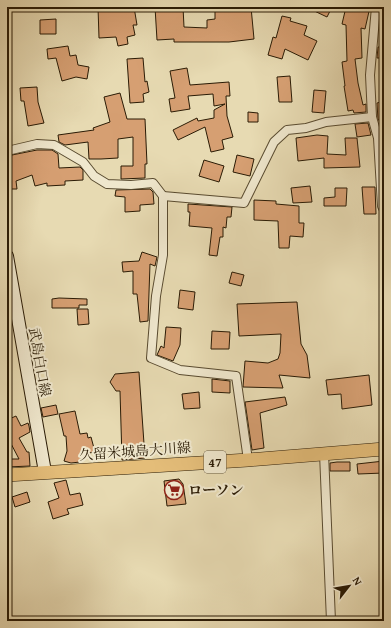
<svg xmlns="http://www.w3.org/2000/svg" width="391" height="628" font-family="'Gentium Book Plus','Noto Serif JP',serif">
<style>
.building{fill:#d69f72;stroke:#2a1b05}
.lines{fill:none;stroke-linecap:round;stroke-linejoin:round}
.street-casing{stroke:#594b30;stroke-width:10}
.secondary-casing{stroke:#2a1b05;stroke-width:14}
.primary-casing{stroke:#2a1b05;stroke-width:14}
.street{stroke:#efe7cd;stroke-width:8}
.secondary{stroke:#efe7cd;stroke-width:12}
.primary{stroke:#e4bd79;stroke-width:13}
.labels{text-anchor:middle;dominant-baseline:central;stroke-width:4;stroke-linejoin:round;paint-order:stroke}
.shield{fill:#efe7cd;stroke:#655841;stroke-width:1}
.shield-label{font-size:13px;font-weight:bold;fill:#2a1b05}
.street-label{font-size:14px;fill:#2a1b05;stroke:#efe7cd}
.poi-label{font-size:14px;font-weight:bold;fill:#2a1b05;stroke:#efe7cd;text-anchor:start}
</style>
<rect width="100%" height="100%" fill="#e7dab2"/>
<filter id="stains"><feTurbulence type="fractalNoise" baseFrequency=".005" numOctaves="4"/><feColorMatrix values="0 0 0 0 .2 0 0 0 0 .09 0 0 0 0 .02 0 0 0 .5 -.17"/></filter>
<radialGradient id="worn" r=".72"><stop offset=".6" stop-color="#630" stop-opacity="0"/><stop offset="1" stop-color="#630" stop-opacity=".3"/></radialGradient>
<g class="building">
<path d="M 98,7 L 134,7 L 137,25 L 133,25 L 135,35 L 127,37 L 128,44 L 118,46 L 116,37 L 99,38 Z"/>
<path d="M 155,7 L 183,7 L 184,27 L 207,28 L 207,20 L 215,19 L 215,7 L 251,7 L 254,39 L 229,42 L 174,42 L 174,39 L 157,40 Z"/>
<path d="M 306,7 L 332,7 L 327,17 Z"/>
<path d="M 346,7 L 370,7 L 365,29 L 361,28 L 362,58 L 355,59 L 358,83 L 363,105 L 366,104 L 366,112 L 354,113 L 353,110 L 348,111 L 344,86 L 345,86 L 342,62 L 347,61 L 346,25 L 342,24 Z"/>
<path d="M 282,16 L 291,18 L 290,21 L 307,26 L 304,35 L 317,41 L 308,60 L 285,49 L 282,59 L 268,55 L 273,37 L 276,38 Z"/>
<path d="M 56,19 L 56,34 L 40,34 L 40,20 Z"/>
<path d="M 68,46 L 70,56 L 76,55 L 78,65 L 89,67 L 87,79 L 76,77 L 62,81 L 56,58 L 48,59 L 47,49 Z"/>
<path d="M 378,47 L 384,47 L 384,58 L 377,58 Z"/>
<path d="M 143,58 L 145,82 L 147,81 L 149,92 L 143,94 L 144,102 L 130,103 L 127,59 Z"/>
<path d="M 187,68 L 190,85 L 229,82 L 230,96 L 226,96 L 227,116 L 233,137 L 222,140 L 224,149 L 211,152 L 205,127 L 178,140 L 173,130 L 197,118 L 198,121 L 214,118 L 214,110 L 225,104 L 214,106 L 213,94 L 188,96 L 190,109 L 171,112 L 169,99 L 175,98 L 170,71 Z"/>
<path d="M 290,76 L 292,102 L 279,102 L 277,77 Z"/>
<path d="M 37,87 L 38,102 L 44,123 L 28,126 L 24,101 L 21,101 L 20,88 Z"/>
<path d="M 314,90 L 326,91 L 324,113 L 312,112 Z"/>
<path d="M 120,93 L 127,119 L 145,119 L 147,164 L 145,164 L 145,178 L 121,179 L 121,166 L 133,166 L 133,137 L 118,139 L 118,158 L 101,159 L 89,159 L 88,142 L 65,145 L 59,142 L 58,135 L 94,130 L 93,128 L 110,122 L 104,97 Z"/>
<path d="M 384,101 L 384,119 L 378,120 L 377,103 Z"/>
<path d="M 248,112 L 258,113 L 258,122 L 248,122 Z"/>
<path d="M 368,123 L 371,135 L 357,137 L 355,124 Z"/>
<path d="M 317,135 L 328,136 L 327,154 L 346,155 L 345,138 L 357,138 L 360,167 L 324,168 L 324,158 L 298,161 L 296,138 Z"/>
<path d="M 37,150 L 52,150 L 58,154 L 59,168 L 80,167 L 83,170 L 83,180 L 65,181 L 65,185 L 47,186 L 47,183 L 35,186 L 32,175 L 16,181 L 17,189 L 7,189 L 7,156 Z"/>
<path d="M 237,155 L 254,159 L 250,176 L 233,172 Z"/>
<path d="M 204,160 L 224,166 L 219,182 L 199,176 Z"/>
<path d="M 310,186 L 312,202 L 293,203 L 291,188 Z"/>
<path d="M 362,187 L 375,187 L 376,214 L 364,214 Z"/>
<path d="M 335,188 L 347,188 L 346,206 L 324,206 L 324,198 L 335,197 Z"/>
<path d="M 150,189 L 153,192 L 154,204 L 140,205 L 140,211 L 125,212 L 125,197 L 115,196 L 116,190 Z"/>
<path d="M 254,200 L 276,201 L 276,204 L 299,206 L 299,223 L 304,223 L 303,237 L 290,236 L 289,248 L 279,248 L 278,221 L 254,220 Z"/>
<path d="M 188,204 L 232,207 L 231,217 L 227,217 L 226,228 L 223,227 L 223,237 L 220,237 L 217,256 L 209,255 L 212,228 L 189,226 L 190,212 L 188,212 Z"/>
<path d="M 142,252 L 157,257 L 155,266 L 150,264 L 148,321 L 140,322 L 137,294 L 133,294 L 133,271 L 123,272 L 122,262 L 139,261 Z"/>
<path d="M 232,272 L 244,275 L 241,286 L 229,283 Z"/>
<path d="M 180,290 L 195,292 L 193,310 L 178,308 Z"/>
<path d="M 59,298 L 87,299 L 87,305 L 79,305 L 79,308 L 52,308 L 52,299 Z"/>
<path d="M 297,302 L 301,344 L 307,355 L 310,378 L 279,375 L 283,388 L 243,387 L 245,361 L 268,363 L 278,359 L 280,353 L 281,334 L 239,336 L 237,304 Z"/>
<path d="M 77,309 L 88,309 L 89,324 L 78,325 Z"/>
<path d="M 166,327 L 181,328 L 180,345 L 173,361 L 157,355 L 161,346 L 164,348 Z"/>
<path d="M 212,331 L 230,332 L 229,349 L 211,349 Z"/>
<path d="M 139,372 L 145,458 L 122,460 L 120,391 L 116,391 L 110,382 L 115,374 Z"/>
<path d="M 369,375 L 372,405 L 342,409 L 341,394 L 328,395 L 326,380 Z"/>
<path d="M 212,379 L 230,381 L 230,393 L 212,392 Z"/>
<path d="M 199,392 L 200,408 L 184,409 L 182,394 Z"/>
<path d="M 285,397 L 287,405 L 260,413 L 264,448 L 252,450 L 245,402 Z"/>
<path d="M 56,405 L 58,414 L 43,417 L 41,408 Z"/>
<path d="M 75,411 L 80,434 L 87,433 L 88,438 L 91,437 L 95,452 L 83,454 L 80,462 L 71,463 L 64,461 L 67,451 L 66,436 L 64,436 L 59,414 Z"/>
<path d="M 16,416 L 21,426 L 28,423 L 29,426 L 30,432 L 19,438 L 27,452 L 29,452 L 30,466 L 7,467 L 7,459 L 19,459 L 7,436 L 7,420 Z"/>
<path d="M 384,461 L 384,473 L 358,474 L 357,464 Z"/>
<path d="M 337,462 L 350,462 L 350,471 L 330,471 L 330,463 Z"/>
<path d="M 179,479 L 183,484 L 186,504 L 167,506 L 164,481 Z"/>
<path d="M 66,480 L 70,495 L 80,493 L 83,505 L 67,509 L 69,514 L 53,519 L 48,502 L 59,498 L 54,483 Z"/>
<path d="M 27,492 L 30,502 L 15,507 L 12,497 Z"/>
</g>
<g class="lines">
<defs>
<g id="street">
<path d="M 376,7 L 370,75 L 372,117 L 378,138 L 382,206 L 384,210"/>
<path d="M 7,151 L 37,144 L 54,145 L 83,162 L 94,176 L 107,184 L 131,185 L 153,183 L 163,196 L 163,255 L 156,296 L 151,358 L 180,370 L 236,376 L 248,460"/>
<path d="M 163,196 L 244,203 L 274,142 L 287,130 L 306,128 L 326,122 L 372,117"/>
<path d="M 324,453 L 331,621"/>
</g>
<path id="secondary" d="M 7,256 L 45,472"/>
<path id="primary" d="M 7,475 L 248,460 L 384,449"/>
</defs>
<use href="#street" class="street-casing"/>
<use href="#secondary" class="secondary-casing"/>
<use href="#primary" class="primary-casing"/>
<use href="#street" class="street"/>
<use href="#secondary" class="secondary"/>
<use href="#primary" class="primary"/>
</g>
<defs>
<symbol id="supermarket-ring" viewBox="-11 -11 22 22"><circle r="9.5" fill="#efe7cd" stroke="#8f2418" stroke-width="1.5"/><path d="M-6-5.5h2.5l.6 2H6L4.5 2H-2.5L-4.4-4H-6ZM-1.5 3.2a1.3 1.3 0 1 0 .1 0ZM3 3.2a1.3 1.3 0 1 0 .1 0Z" fill="#8f2418"/></symbol>
</defs>
<g fill-rule="evenodd">
<use href="#supermarket-ring" x="163" y="479" width="22" height="22"/>
</g>
<g class="labels">
<rect class="shield" x="204" y="451" width="22" height="22" rx="3"/>
<g class="shield-label">
<text x="215" y="462">47</text>
</g>
<g class="street-label">
<text transform="translate(40 362) rotate(80)">武島白口線</text>
<text transform="translate(135 451) rotate(-4)">久留米城島大川線</text>
</g>
<g class="poi-label">
<text x="188" y="490">ローソン</text>
</g>
</g>
<rect width="391" height="628" fill="none" stroke="#e7dab2" stroke-width="24"/>
<rect x="8" y="8" width="375" height="612" fill="none" stroke="#2a1b05" stroke-width="2"/>
<rect x="12" y="12" width="367" height="604" fill="none" stroke="#2a1b05"/>
<g transform="translate(349 586) rotate(59)" stroke="#efe7cd" stroke-width="3" paint-order="stroke">
<path d="M0-3L7 15L0 10L-7 15Z" fill="#2a1b05"/>
<text y="-6" font-size="11" font-weight="bold" text-anchor="middle" fill="#2a1b05">N</text>
</g>
<rect width="100%" height="100%" filter="url(#stains)"/>
<rect width="100%" height="100%" fill="url(#worn)"/>
</svg>
